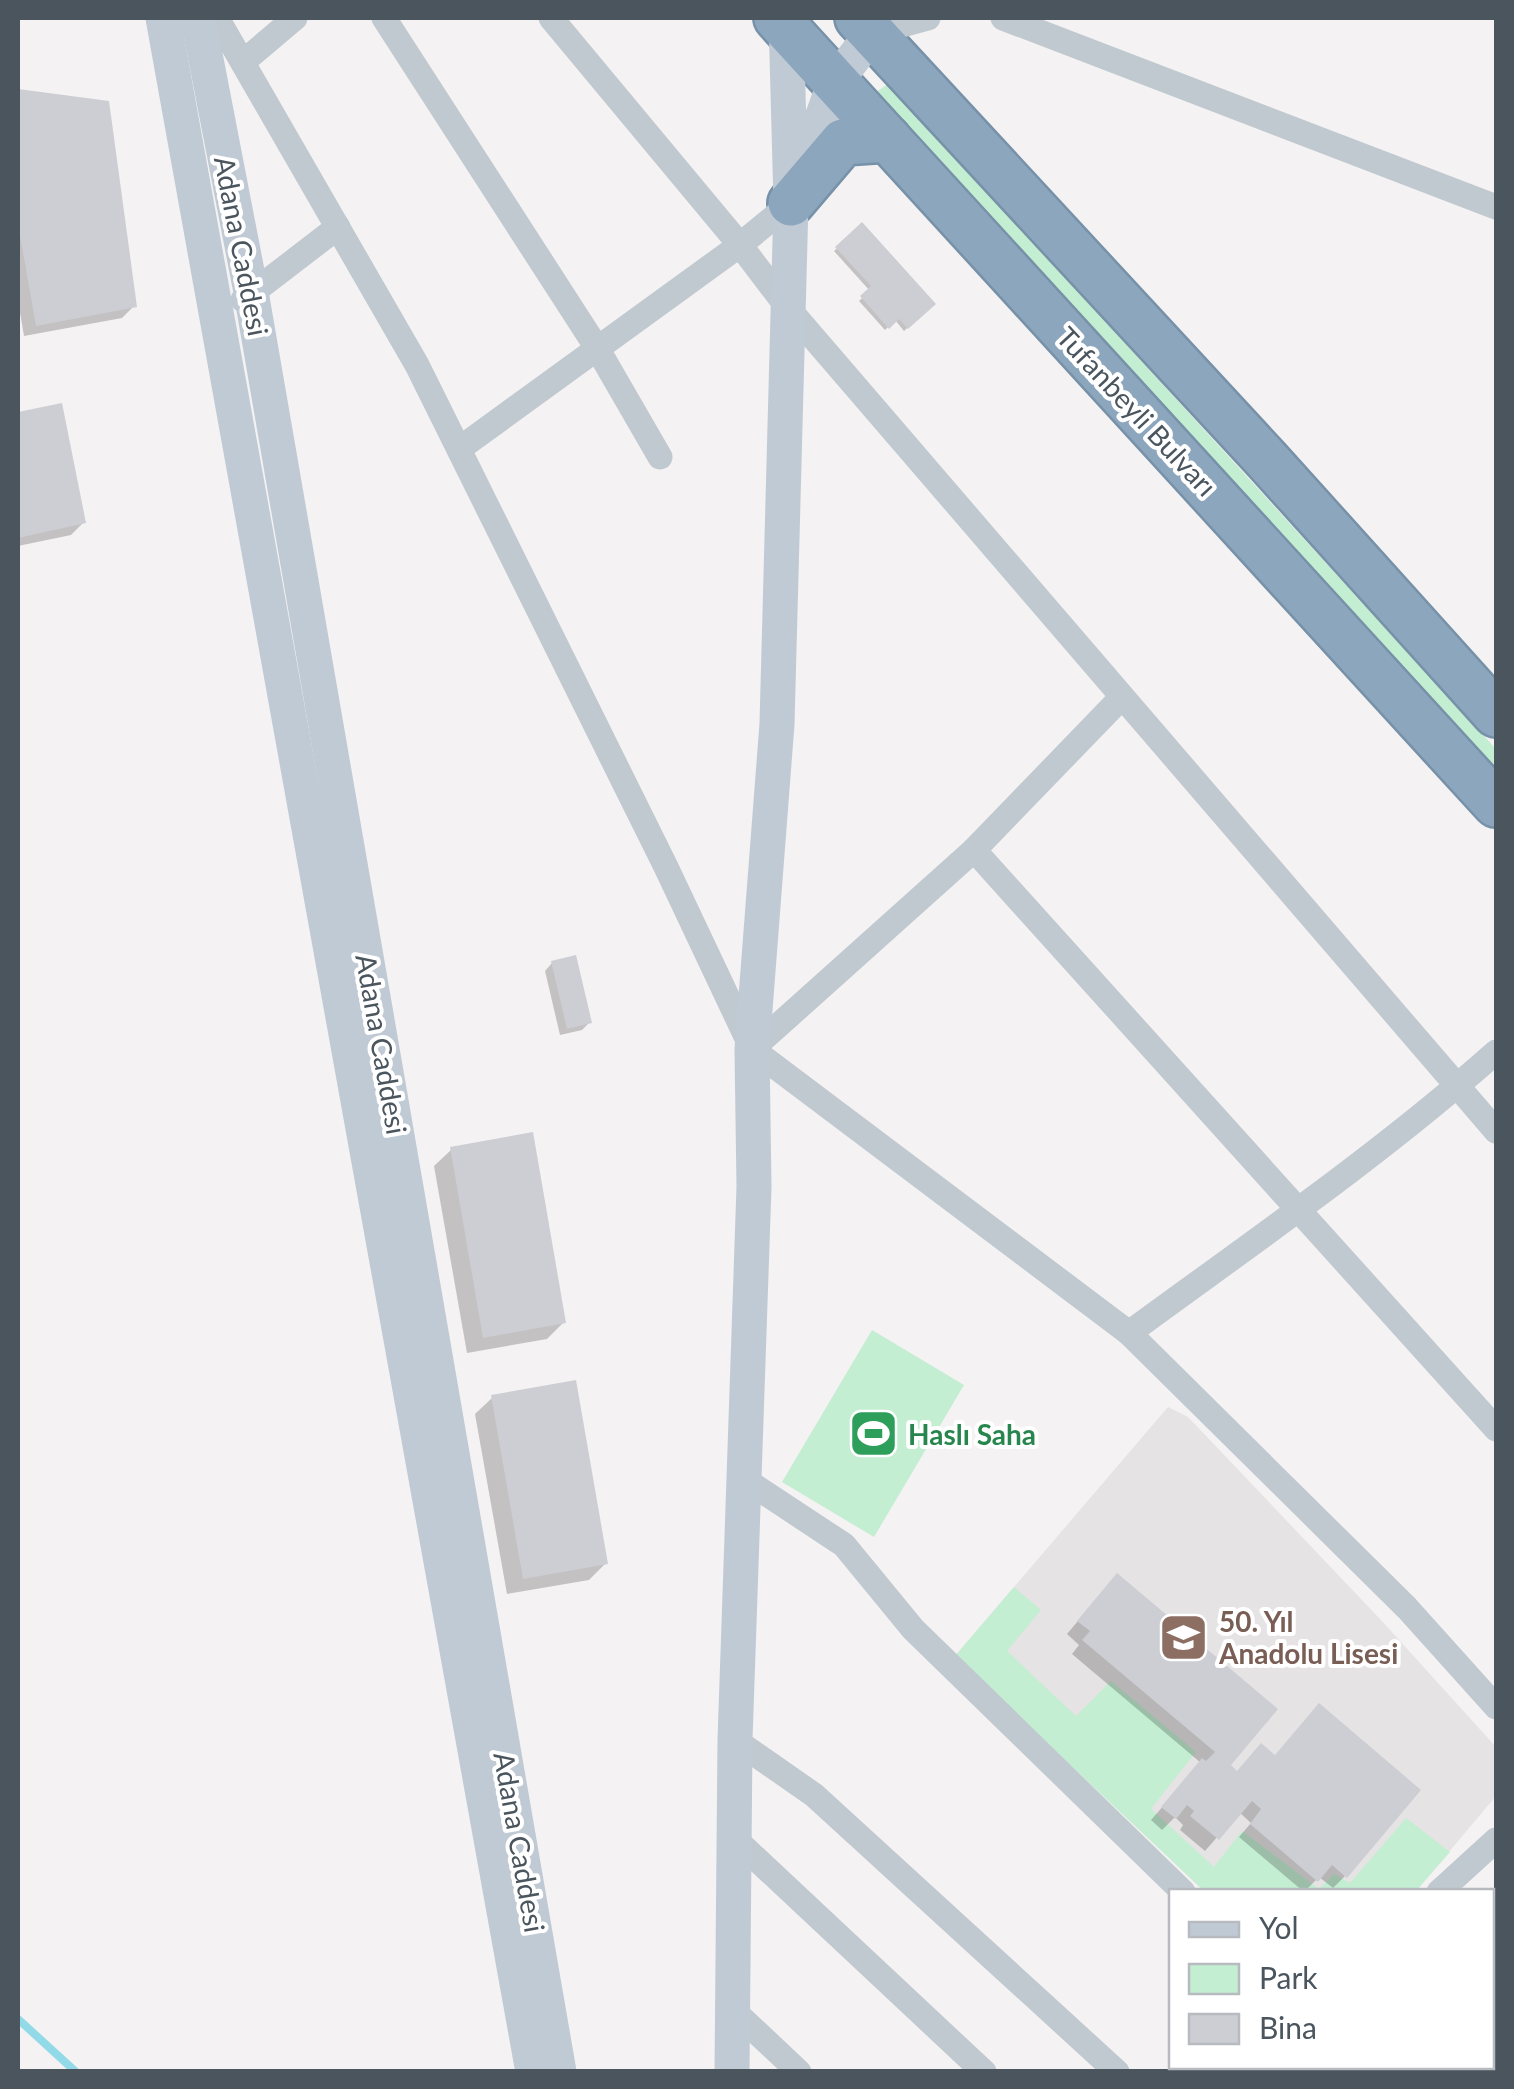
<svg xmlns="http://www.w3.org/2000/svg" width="1514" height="2089" font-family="Lato,sans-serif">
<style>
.education{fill:#e5e3e3}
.green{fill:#c3eed2}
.shadow{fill:#0003}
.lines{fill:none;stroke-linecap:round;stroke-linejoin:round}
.stream{stroke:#93dae9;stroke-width:8}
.building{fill:#ccced3}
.highway-casing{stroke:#7791a9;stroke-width:50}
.street{stroke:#c0c9cf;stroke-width:25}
.secondary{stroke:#c0cad4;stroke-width:35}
.highway{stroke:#8ca6bd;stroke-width:45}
.labels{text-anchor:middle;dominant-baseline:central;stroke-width:8;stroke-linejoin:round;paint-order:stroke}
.street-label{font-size:28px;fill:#4a555e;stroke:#fff}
.leisure-label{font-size:28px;font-weight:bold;fill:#27864d;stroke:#fff;text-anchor:start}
.education-label{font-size:28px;font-weight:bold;fill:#785e54;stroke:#fff;text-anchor:start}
</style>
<rect width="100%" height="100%" fill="#f4f2f2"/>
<g class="education">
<path d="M 1168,1407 L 1188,1417 L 1380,1619 L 1496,1747 L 1496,1796 L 1416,1891 L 1204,1891 L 955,1656 Z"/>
<path d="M 1496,1890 L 1496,2071 L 1427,2071 L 1421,2067 L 1492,2066 L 1492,1896 Z"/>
</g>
<g class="green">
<path d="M 888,84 L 1496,749 L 1496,774 L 876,92 Z"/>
<path d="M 872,1330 L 964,1385 L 874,1537 L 782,1482 Z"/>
<path d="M 1014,1587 L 1041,1610 L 1007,1651 L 1076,1716 L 1111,1681 L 1196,1752 L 1151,1809 L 1214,1867 L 1242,1831 L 1319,1889 L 1334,1874 L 1350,1883 L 1406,1818 L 1450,1852 L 1416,1891 L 1204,1891 L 955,1656 Z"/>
</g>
<g class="shadow">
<path d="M 18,91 L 106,103 L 134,306 L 122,318 L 24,336 L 18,301 Z"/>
<path d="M 862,226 L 933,304 L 904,331 L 895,320 L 885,330 L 859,301 L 870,291 L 834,251 Z"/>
<path d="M 60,406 L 83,523 L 71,535 L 18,546 L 18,415 Z"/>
<path d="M 552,963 L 590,1022 L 582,1030 L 560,1035 L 545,971 Z"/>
<path d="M 451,1150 L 564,1322 L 547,1339 L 467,1353 L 434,1166 Z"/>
<path d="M 492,1398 L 606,1563 L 589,1580 L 507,1594 L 475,1414 Z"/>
<path d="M 1105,1589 L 1227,1766 L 1345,1876 L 1333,1888 L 1319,1877 L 1304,1892 L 1239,1837 L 1251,1823 L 1239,1812 L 1205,1851 L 1180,1830 L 1183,1825 L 1175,1817 L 1162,1830 L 1151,1820 L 1201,1763 L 1072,1654 L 1079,1645 L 1067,1634 Z"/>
</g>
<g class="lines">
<path class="stream" d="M 18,2019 L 76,2072"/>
</g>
<g class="building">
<path d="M 18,89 L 109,101 L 137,307 L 36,326 L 18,224 Z"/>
<path d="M 862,222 L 936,304 L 908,329 L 899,319 L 889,329 L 860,296 L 871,286 L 835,247 Z"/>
<path d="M 62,403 L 86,523 L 18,538 L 18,412 Z"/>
<path d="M 576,955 L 592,1023 L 567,1029 L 551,961 Z"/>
<path d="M 533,1132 L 566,1323 L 483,1338 L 450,1147 Z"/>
<path d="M 576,1380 L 608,1564 L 523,1579 L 491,1395 Z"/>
<path d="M 1117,1573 L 1278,1709 L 1231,1765 L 1237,1771 L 1261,1743 L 1275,1755 L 1319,1703 L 1421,1790 L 1347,1878 L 1332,1865 L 1318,1882 L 1250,1824 L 1261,1809 L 1252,1801 L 1219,1840 L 1190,1816 L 1194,1811 L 1187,1805 L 1176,1819 L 1161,1807 L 1202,1758 L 1206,1761 L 1215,1752 L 1082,1640 L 1090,1631 L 1077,1621 Z"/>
</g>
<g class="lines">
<defs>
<g id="highway">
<path d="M 777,18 L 1496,804"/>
<path d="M 858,18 L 1267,460 L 1496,714"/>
<path d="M 791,203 L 843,142 L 888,139"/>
</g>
</defs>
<use href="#highway" class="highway-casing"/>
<g class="street">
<path d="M 217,18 L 417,365 L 666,867 L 752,1049 L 1129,1333 L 1407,1608 L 1496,1707"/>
<path d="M 384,18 L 597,348 L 660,457"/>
<path d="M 551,18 L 740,245 L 788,308 L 1496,1131"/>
<path d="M 1003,18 L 1496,207"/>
<path d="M 873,33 L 928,18"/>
<path d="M 243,62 L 295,18"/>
<path d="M 243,300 L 338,227"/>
<path d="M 459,449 L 740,245 L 791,203"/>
<path d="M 974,850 L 1496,1429"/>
<path d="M 752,1049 L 974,850 L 1121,698"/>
<path d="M 1129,1333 C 1253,1242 1381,1154 1496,1052"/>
<path d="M 744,1479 L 844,1545 L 913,1629 L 1183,1892"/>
<path d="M 735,1740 L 814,1795 L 1117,2072"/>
<path d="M 734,1838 L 984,2072"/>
<path d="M 1439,1892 L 1496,1840"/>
<path d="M 732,2009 L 799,2072"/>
<path d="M 1383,2066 L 1390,2072"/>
<path d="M 1290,2072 L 1294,2066"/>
</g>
<g class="secondary">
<path d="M 163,18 L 533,2072"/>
<path d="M 198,18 L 251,292 L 559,2072"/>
<path d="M 798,184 L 835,82 L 873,33"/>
<path d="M 732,2072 L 735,1740 L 754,1187 L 752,1049 L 777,724 L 791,203 L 786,18"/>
</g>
<use href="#highway" class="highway"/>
</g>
<defs>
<symbol id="stadium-square" viewBox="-11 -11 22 22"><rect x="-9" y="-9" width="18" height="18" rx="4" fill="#2e9e5b" stroke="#fff"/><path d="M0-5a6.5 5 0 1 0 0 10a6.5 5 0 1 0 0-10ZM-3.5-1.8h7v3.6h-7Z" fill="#fff"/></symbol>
<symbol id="school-square" viewBox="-11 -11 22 22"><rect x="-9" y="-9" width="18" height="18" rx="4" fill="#8d6e63" stroke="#fff"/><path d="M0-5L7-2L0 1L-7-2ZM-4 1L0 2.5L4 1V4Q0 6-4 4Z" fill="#fff"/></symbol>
</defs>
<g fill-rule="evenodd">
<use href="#stadium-square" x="846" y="1406" width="55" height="55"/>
<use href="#school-square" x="1156" y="1610" width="55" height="55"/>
</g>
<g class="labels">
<g class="street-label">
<text transform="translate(242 246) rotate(79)">Adana Caddesi</text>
<text transform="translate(1137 411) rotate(47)">Tufanbeyli Bulvarı</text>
<text transform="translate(382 1044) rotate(80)">Adana Caddesi</text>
<text transform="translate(520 1842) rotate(80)">Adana Caddesi</text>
</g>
<g class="leisure-label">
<text x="908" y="1434">Haslı Saha</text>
</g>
<g class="education-label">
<text x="1219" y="1621">50. Yıl<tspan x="1219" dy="32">Anadolu Lisesi</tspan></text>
</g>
</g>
<rect width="1514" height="2089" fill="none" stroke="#4a555e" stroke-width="40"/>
<rect x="1169" y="1889" width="325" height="180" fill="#ffffff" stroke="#b7bbbf" stroke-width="2.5"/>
<rect x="1189" y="1922" width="50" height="15" fill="#c0cad4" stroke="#b7bbbf" stroke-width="2.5"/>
<text x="1259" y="1939" font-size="30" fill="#4a555e">Yol</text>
<rect x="1189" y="1964" width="50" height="30" fill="#c3eed2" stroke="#b7bbbf" stroke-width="2.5"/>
<text x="1259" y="1989" font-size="30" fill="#4a555e">Park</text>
<rect x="1189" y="2014" width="50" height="30" fill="#ccced3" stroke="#b7bbbf" stroke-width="2.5"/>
<text x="1259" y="2039" font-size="30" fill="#4a555e">Bina</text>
</svg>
